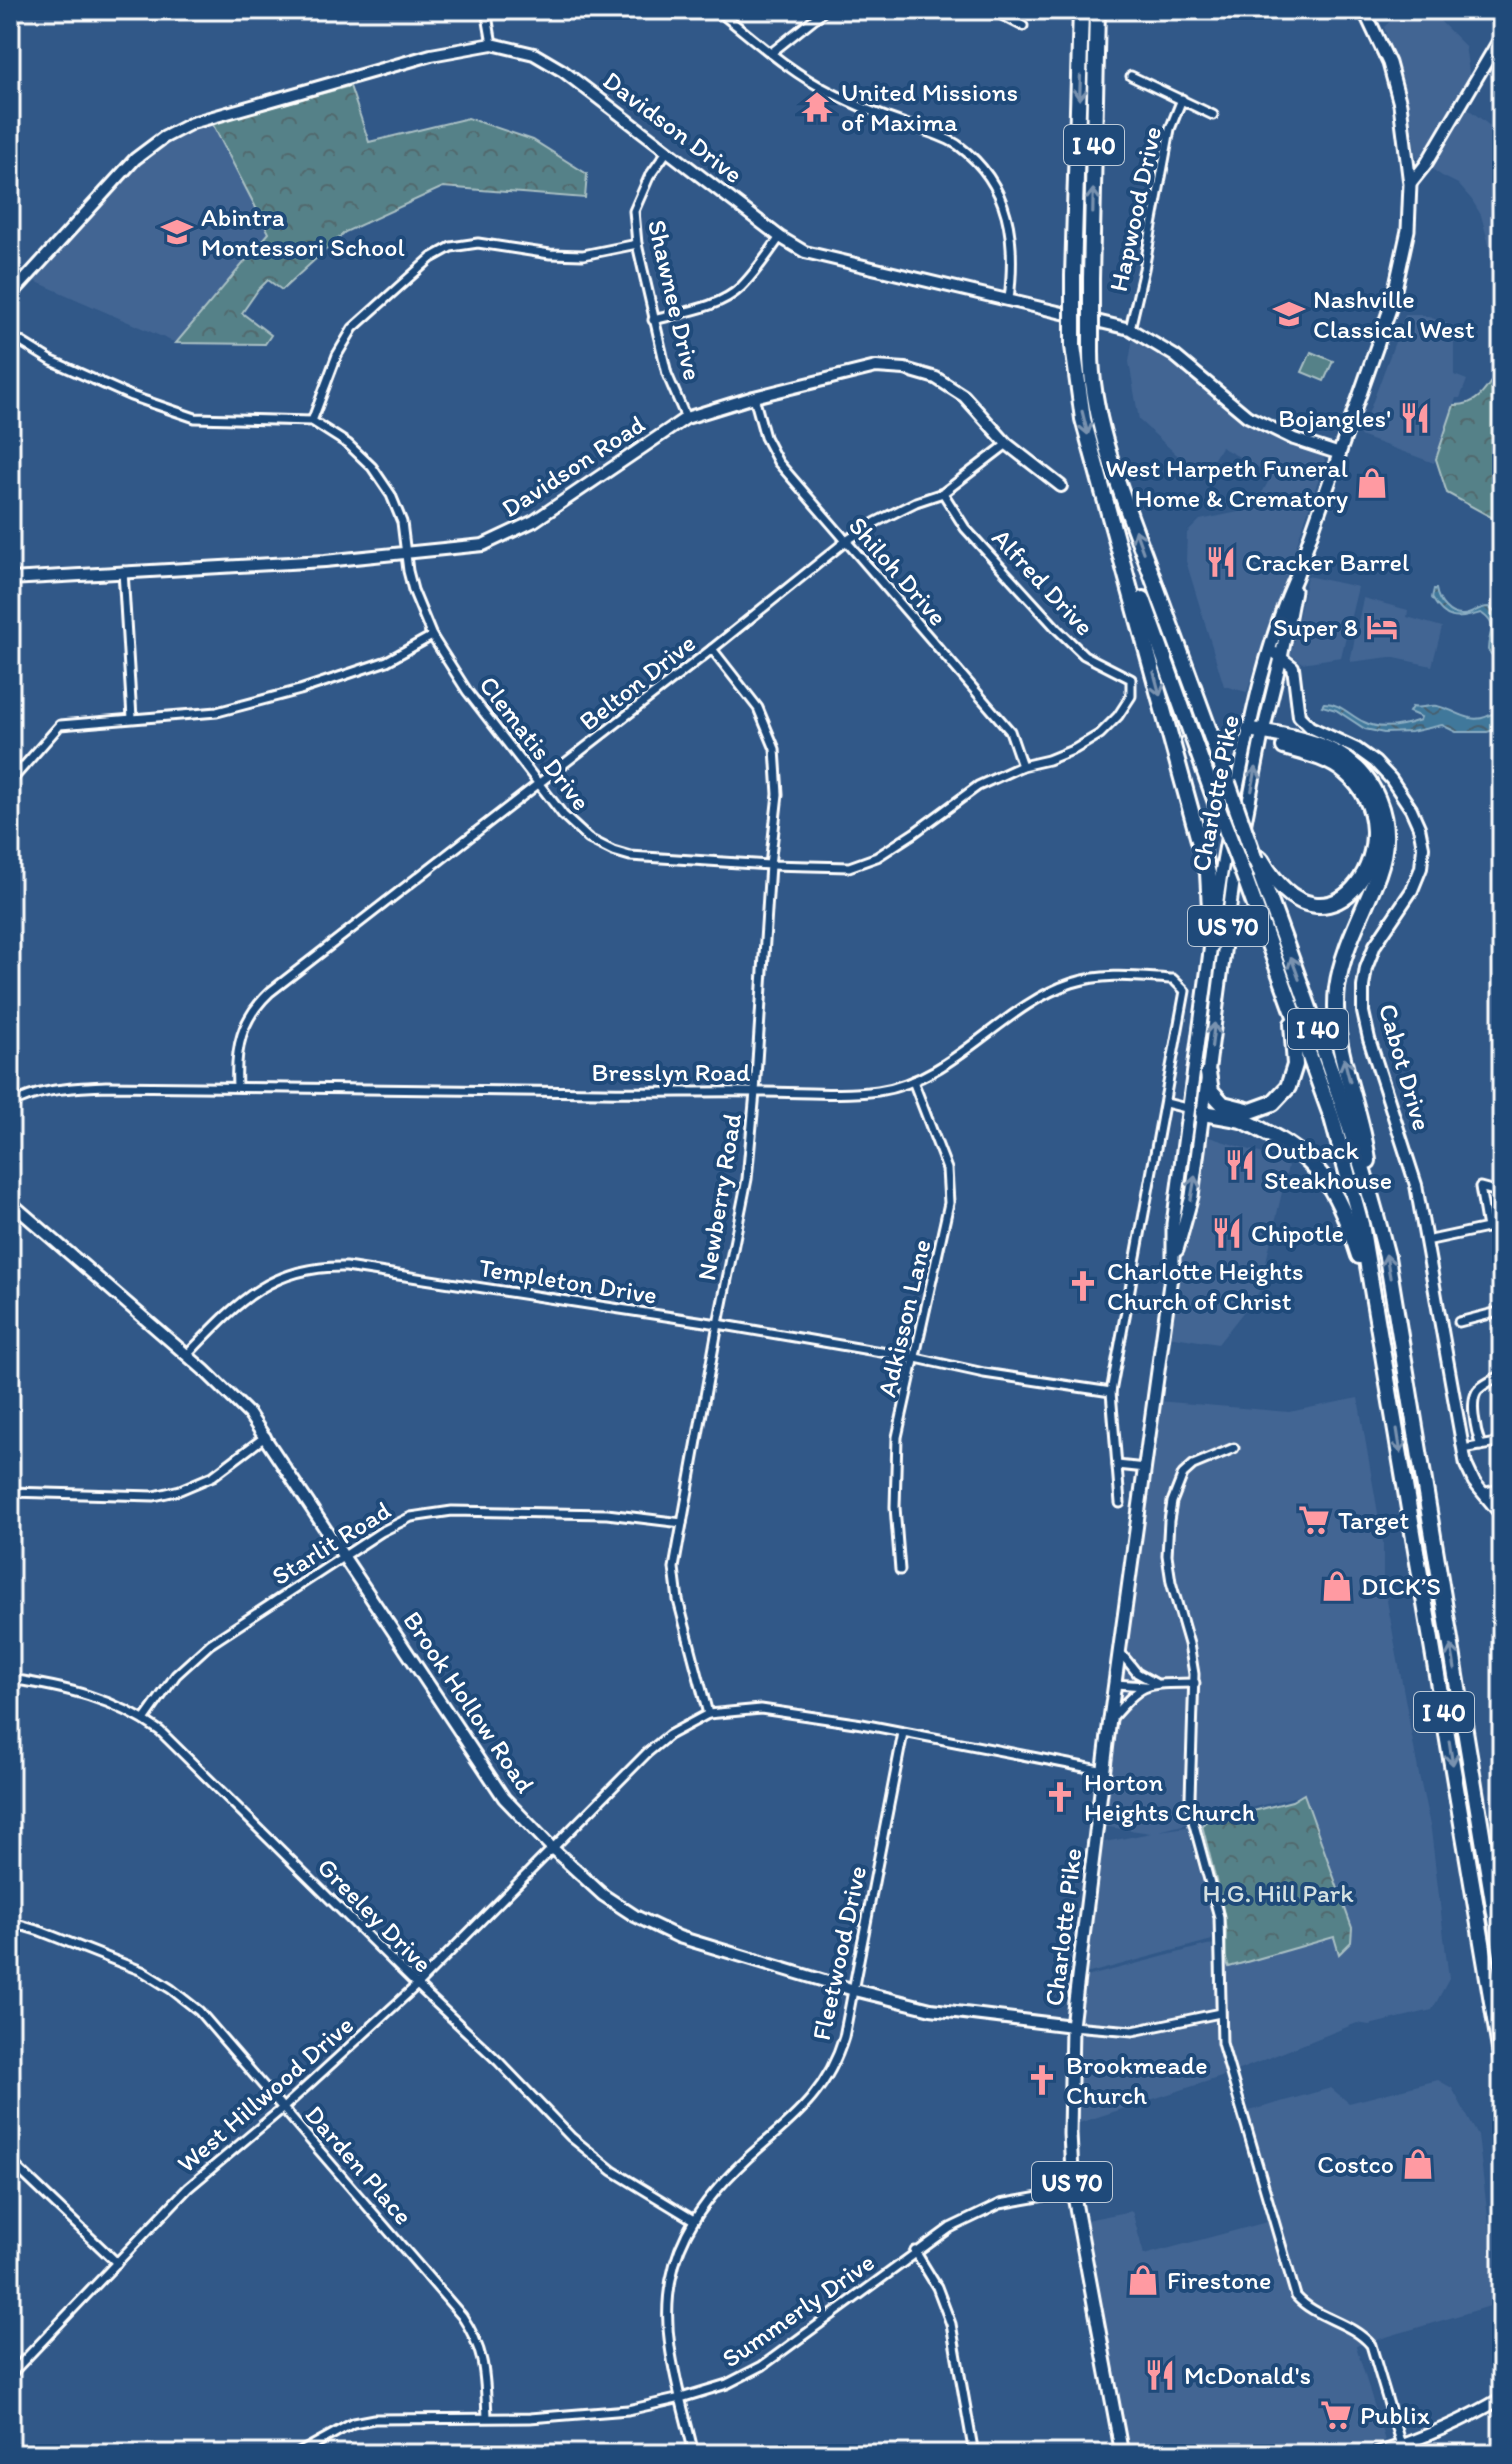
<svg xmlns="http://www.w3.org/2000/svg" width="1512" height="2464" font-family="Itim,sans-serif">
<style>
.built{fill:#426593}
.grass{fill:#558188;stroke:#aac0c4;stroke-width:2}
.forest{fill:url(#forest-crowns);stroke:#aac0c4;stroke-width:2}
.water{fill:url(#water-waves);stroke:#8caec3;stroke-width:2}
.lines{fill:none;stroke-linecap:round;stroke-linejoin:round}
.street-casing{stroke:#fff;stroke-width:13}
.secondary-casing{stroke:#fff;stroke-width:16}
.primary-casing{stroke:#fff;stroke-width:17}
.highway-casing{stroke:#fff;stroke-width:20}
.street{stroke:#1f4a7a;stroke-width:7}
.secondary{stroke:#1f4a7a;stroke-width:10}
.primary{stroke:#1f4a7a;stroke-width:11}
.highway{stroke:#1f4a7a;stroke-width:14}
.highway-bridge-casing{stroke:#fff;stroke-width:20;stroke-linecap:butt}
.highway-bridge{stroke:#1f4a7a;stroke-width:14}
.oneway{stroke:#7992af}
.labels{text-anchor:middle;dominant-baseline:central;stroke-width:8;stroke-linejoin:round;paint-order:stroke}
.shield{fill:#1f4a7a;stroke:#bcc9d7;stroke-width:2}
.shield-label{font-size:24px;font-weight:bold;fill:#fff}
.poi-label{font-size:26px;fill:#fff;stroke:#1f4a7a;text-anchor:start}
.street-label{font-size:26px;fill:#fff;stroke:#1f4a7a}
.park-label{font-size:26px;fill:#d4e0e1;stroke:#1f4a7a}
</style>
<defs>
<pattern id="forest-crowns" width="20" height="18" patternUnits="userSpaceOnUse" patternTransform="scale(2)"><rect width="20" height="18" fill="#558188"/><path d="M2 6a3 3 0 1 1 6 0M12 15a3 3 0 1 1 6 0" fill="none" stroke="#51696d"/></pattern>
<pattern id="water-waves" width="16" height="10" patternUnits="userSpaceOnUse" patternTransform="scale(2)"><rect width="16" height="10" fill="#40789b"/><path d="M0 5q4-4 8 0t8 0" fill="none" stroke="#476070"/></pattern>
</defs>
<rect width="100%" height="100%" fill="#315888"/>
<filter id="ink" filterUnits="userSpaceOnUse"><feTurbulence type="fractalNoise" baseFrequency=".0125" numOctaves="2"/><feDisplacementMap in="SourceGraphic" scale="16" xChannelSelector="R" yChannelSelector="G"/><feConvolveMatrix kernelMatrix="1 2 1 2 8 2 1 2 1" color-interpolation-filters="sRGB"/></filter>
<g filter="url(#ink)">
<g class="built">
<path d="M 1402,10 L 1451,10 L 1440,21 L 1465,46 L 1470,78 L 1457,100 L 1490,126 L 1502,141 L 1502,316 L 1488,241 L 1481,215 L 1472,200 L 1458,184 L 1442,176 L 1416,157 L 1410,113 L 1384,27 Z"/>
<path d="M 212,123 L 269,233 L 176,343 L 30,279 L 121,180 L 172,137 Z"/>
<path d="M 1405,315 L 1423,315 L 1454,326 L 1454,375 L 1467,380 L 1460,398 L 1456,398 L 1434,463 L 1360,436 Z"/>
<path d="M 1133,337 L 1166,359 L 1238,416 L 1323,456 L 1325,460 L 1247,692 L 1224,686 L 1186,561 L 1187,533 L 1200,520 L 1253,509 L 1272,475 L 1221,447 L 1202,478 L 1139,420 L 1129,362 Z"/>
<path d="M 1307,576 L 1358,587 L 1341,657 L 1302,663 L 1291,654 Z"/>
<path d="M 1363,598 L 1408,610 L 1407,617 L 1442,627 L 1432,666 L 1390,657 L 1350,662 Z"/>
<path d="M 1209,1137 L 1263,1154 L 1288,1166 L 1259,1292 L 1218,1344 L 1168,1336 L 1177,1272 Z"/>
<path d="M 1358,1398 L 1383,1542 L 1383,1579 L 1419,1775 L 1431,1830 L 1449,1979 L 1432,2010 L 1369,2025 L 1357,2023 L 1221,2077 L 1076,2124 L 1076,2051 L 1082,1978 L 1207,1945 L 1334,1933 L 1302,1795 L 1159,1831 L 1187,1827 L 1214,1925 L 1212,1940 L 1082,1975 L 1100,1843 L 1151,1833 L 1101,1826 L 1157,1401 L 1289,1412 Z"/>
<path d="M 1438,2080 L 1452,2088 L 1478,2136 L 1497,2290 L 1490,2306 L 1356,2346 L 1385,2441 L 1347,2454 L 1192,2454 L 1188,2442 L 1129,2454 L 1093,2278 L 1086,2220 L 1132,2211 L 1144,2255 L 1267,2222 L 1276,2218 L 1245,2112 L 1331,2088 L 1349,2103 Z"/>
</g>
<path class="grass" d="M 1311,352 L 1333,361 L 1324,381 L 1302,372 Z"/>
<g class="forest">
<path d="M 350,86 L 369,142 L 468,118 L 533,140 L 587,174 L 585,198 L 443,187 L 345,232 L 282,290 L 268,280 L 258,290 L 242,313 L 271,335 L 265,344 L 176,343 L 269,233 L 212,123 Z"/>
<path d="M 1502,364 L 1502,523 L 1447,493 L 1436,459 L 1454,405 C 1481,406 1489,384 1502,364 Z"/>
<path d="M 1304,1794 L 1352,1928 L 1351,1942 L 1339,1954 L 1334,1937 L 1229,1967 L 1225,1957 L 1226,1931 L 1222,1904 L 1202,1825 L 1207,1821 L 1215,1821 L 1292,1801 Z"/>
</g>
<g class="water">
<path d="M 1434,589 L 1436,589 C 1438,602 1449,616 1463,615 C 1473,615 1476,607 1489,607 L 1502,619 L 1502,669 L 1488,650 C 1488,631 1500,626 1481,613 C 1457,619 1447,623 1432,598 Z"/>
<path d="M 1502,688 L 1502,725 L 1497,729 L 1487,732 L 1456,732 L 1442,725 L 1411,732 L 1384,733 L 1365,729 L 1336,710 L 1322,706 L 1324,703 C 1341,703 1350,716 1364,722 C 1381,731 1403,726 1420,720 L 1421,717 L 1409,712 L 1412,707 C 1421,709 1428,705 1437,706 C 1463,712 1472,729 1498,710 L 1495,702 Z"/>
</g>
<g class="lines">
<defs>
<g id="street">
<path d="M 486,10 L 492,44"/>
<path d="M 717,10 C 753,38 789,72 830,92 C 855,105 881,116 908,125 C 924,131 945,136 959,146 C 1011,185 1016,241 1009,299"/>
<path d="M 992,10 L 1023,26"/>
<path d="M 771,53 L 825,10"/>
<path d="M 1131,76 L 1213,115"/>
<path d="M 668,150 L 649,177 L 634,211 L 637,244 L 667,374 L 686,418"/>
<path d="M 653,320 C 683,312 719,308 741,287 C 756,272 768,254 780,237"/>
<path d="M 1130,329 L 1144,269 L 1170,129 L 1182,99"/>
<path d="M 10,335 L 52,361 L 131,396 L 195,418 L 312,421 L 348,444 L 372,467 L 391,495 L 402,522 L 408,571 L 413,590 L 432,636 L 467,691 L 563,815 L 589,839 L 613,851 L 630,856 L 770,865 L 849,867 L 877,857 L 914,833 L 978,786 L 1022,766 L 1048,760 L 1075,749 L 1100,734 L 1118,716 L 1131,696 L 1131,679 L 1084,655 L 1058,630 L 965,528 L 943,493"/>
<path d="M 754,397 L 765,437 L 778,462 L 1010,731 L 1022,766"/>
<path d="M 312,421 L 337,355 L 353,328 L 431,258 L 451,247 L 478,243 L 550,254 L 583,255 L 637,244"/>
<path d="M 123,571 L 132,718"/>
<path d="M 10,782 L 60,725 L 217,712 L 300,690 L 387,661 L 432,636"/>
<path d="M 237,1086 C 235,1048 241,1019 270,992 L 712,649 L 846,541 L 876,522 L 916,502 L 943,493 L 1007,444"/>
<path d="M 1166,1103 L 1190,1109"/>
<path d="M 10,1105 C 39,1088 73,1088 106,1086 C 271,1088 436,1089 601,1092 C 655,1093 710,1091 764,1092 C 801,1092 841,1096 878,1091 C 954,1080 1001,1006 1072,983 C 1105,972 1139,977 1173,979 L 1185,991 L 1111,1392 L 1120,1503"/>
<path d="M 1426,1241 L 1487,1228 L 1480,1187 L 1502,1193"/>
<path d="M 1459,1322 L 1502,1311"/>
<path d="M 187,1355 C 236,1304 270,1265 346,1267 L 718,1324 L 916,1358 L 984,1373 L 1111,1392"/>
<path d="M 1481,1446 C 1476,1432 1468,1399 1479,1389 C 1485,1383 1495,1379 1502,1375"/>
<path d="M 1234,1448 L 1193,1465 L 1183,1474 L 1172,1502 L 1169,1521 L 1167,1555 L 1171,1582 L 1189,1644 L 1194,1674 L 1190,1797 L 1193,1821 L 1219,1917 L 1222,2043 L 1296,2296 C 1316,2319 1351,2321 1371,2345 L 1401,2445"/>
<path d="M 1463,1449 L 1502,1442"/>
<path d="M 1117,1465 L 1145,1468"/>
<path d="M 10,1492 L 154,1496 L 180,1490 L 213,1476 L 266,1436"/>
<path d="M 1483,1493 L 1502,1488"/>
<path d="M 900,1570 L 895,1507 L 897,1437 L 949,1203 L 947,1169 L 913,1081"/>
<path d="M 1120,1652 L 1137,1673 L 1155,1683"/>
<path d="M 10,1679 C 65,1687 114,1698 160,1731 L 417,1985 L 499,2062 L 571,2137 L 613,2171 L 692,2219"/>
<path d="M 1115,1684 L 1145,1686"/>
<path d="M 708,1714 L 678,1600 L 674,1568 L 718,1324 L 747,1179 L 755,1092 L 770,865 L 778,794 L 775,749 L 758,708 L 712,649"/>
<path d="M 1111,1719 C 1145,1680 1145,1684 1195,1683"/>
<path d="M 144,1720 L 176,1675 L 210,1644 L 381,1532 L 411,1517 L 452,1511 L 607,1514 L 682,1523"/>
<path d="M 10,1922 L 40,1931 L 142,1971 L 171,1989 L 199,2011 L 462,2316 C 486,2352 485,2376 487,2417"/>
<path d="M 1072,2026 L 1133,2031 L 1220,2013"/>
<path d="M 10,2161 L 117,2263"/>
<path d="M 915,2251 L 937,2287 L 951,2324 L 974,2454"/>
<path d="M 10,2375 L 188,2188 L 283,2108 L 417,1985 L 647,1753 L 669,1735 L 708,1714 L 761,1709 L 862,1724 L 1105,1771"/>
<path d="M 297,2454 L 353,2423 L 374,2419 L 530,2418 L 628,2410 L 681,2398 L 727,2384 L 762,2366 L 950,2228 L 1000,2204 L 1073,2191"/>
<path d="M 694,2454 C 686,2419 675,2383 670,2347 C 657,2258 697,2201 761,2146 C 800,2113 829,2087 844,2037 L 903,1733"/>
</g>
<g id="secondary">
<path d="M 1410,184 L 1426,164 L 1502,35"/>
<path d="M 10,296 L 135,159 L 163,138 L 192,123 L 431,55 L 492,44 L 534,54 L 563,71 L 780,237 L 805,252 L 1130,329 L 1175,356 L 1247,416 L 1294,439 L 1340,454"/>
<path d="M 10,579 L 325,561 L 483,545 L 534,521 L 686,418 L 754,397 L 876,367 L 905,369 L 936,378 L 964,396 L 1007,444 L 1061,486"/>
<path d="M 1275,653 L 1293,667 L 1299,716 L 1310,727 L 1357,749 L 1375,762 L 1391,779 L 1411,809 L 1419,827 L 1423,847 L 1421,868 L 1412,890 L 1375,945 L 1366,968 L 1363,987 L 1363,1012 L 1369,1039 L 1416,1185 L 1466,1465 L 1474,1482 L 1502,1516"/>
<path d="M 10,1202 L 204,1370 L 249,1414 L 504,1798 L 553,1849 L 603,1895 L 635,1916 L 679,1937 L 854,1990 L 931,2009 L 1072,2026"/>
<path d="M 1376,2454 C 1421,2439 1462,2422 1502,2398"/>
</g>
<g id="primary">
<path d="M 1215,916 C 1220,871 1229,827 1238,783 C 1252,713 1267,642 1296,577 L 1392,303 L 1408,230 L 1410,184 L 1400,104 L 1389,63 L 1364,10"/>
<path d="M 1177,1250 L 1192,1196 L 1233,883 L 1261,740 L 1281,658 L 1294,590"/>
<path d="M 1122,2454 L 1073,2191 L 1070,2134 L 1072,2026 L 1110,1719 L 1173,1262 L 1173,1224 L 1212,937"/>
</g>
<g id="highway">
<path d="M 1073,276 L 1081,10"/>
<path d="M 1091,279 L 1097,10"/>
<path d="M 1073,346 L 1083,419 L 1208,873 L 1212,944"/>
<path d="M 1091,348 C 1090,420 1124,499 1148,565 C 1175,638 1202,710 1228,783"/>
<path d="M 1143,599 L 1219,811"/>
<path d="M 1249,729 C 1273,734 1304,738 1326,748 C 1376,770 1397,822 1378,874 C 1364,911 1342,949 1337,988 C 1330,1048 1361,1103 1368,1161"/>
<path d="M 1261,859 C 1329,978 1421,836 1346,773 C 1329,758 1306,753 1284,747"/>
<path d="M 1255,860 C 1303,991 1353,1122 1387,1257 L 1502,1955"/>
<path d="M 1246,881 L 1332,1118 L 1361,1224 L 1502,2061"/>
<path d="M 1208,1073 L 1211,1091 L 1223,1104 L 1251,1111 L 1273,1103 L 1288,1087 L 1295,1065 L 1292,1024"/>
<path d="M 1203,1113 C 1216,1115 1229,1117 1241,1120 C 1250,1123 1260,1129 1269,1134 C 1325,1163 1341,1199 1359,1256"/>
</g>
</defs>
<use href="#street" class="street-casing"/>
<use href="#secondary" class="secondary-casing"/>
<use href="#primary" class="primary-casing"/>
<use href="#highway" class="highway-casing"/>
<use href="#street" class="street"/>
<use href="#secondary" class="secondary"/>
<use href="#primary" class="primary"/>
<use href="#highway" class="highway"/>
<defs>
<g id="highway-bridge">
<path d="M 1073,276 L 1073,346"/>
<path d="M 1091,348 L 1091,279"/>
<path d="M 1228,783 L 1255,860"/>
<path d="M 1219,811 L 1246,881"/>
</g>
</defs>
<use href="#highway-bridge" class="highway-bridge-casing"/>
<use href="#highway-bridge" class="highway-bridge"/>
</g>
<defs><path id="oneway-shaft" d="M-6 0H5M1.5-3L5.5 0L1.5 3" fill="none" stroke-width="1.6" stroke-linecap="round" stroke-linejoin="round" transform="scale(2)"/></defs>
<g class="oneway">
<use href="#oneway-shaft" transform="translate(1080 88) rotate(92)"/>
<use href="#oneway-shaft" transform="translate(1093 201) rotate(-89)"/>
<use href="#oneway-shaft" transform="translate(1085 423) rotate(76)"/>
<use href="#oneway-shaft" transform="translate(1139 541) rotate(-110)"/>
<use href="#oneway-shaft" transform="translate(1157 684) rotate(75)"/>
<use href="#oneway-shaft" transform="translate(1254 779) rotate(-79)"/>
<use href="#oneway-shaft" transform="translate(1295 968) rotate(-110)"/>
<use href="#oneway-shaft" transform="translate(1213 1035) rotate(-83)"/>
<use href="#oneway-shaft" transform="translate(1347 1070) rotate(-104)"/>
<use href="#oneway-shaft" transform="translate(1193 1188) rotate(-80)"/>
<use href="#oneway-shaft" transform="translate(1388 1266) rotate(-100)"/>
<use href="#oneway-shaft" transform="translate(1399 1441) rotate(81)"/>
<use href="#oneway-shaft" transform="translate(1453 1657) rotate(-99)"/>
<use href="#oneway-shaft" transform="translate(1451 1753) rotate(81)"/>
</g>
</g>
<defs>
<symbol id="temple-bare" viewBox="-9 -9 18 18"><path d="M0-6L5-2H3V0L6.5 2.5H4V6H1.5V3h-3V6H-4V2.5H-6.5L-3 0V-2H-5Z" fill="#ff9aa2" stroke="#1f4a7a" stroke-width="2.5" paint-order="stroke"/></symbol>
<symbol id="school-bare" viewBox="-9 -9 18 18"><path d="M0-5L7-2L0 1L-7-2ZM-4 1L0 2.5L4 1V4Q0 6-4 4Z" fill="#ff9aa2" stroke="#1f4a7a" stroke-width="2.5" paint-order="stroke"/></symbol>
<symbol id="restaurant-bare" viewBox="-9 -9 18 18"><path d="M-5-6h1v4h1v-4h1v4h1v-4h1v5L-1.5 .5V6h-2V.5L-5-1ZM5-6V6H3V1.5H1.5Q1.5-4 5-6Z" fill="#ff9aa2" stroke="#1f4a7a" stroke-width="2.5" paint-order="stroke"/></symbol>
<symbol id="shop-bare" viewBox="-9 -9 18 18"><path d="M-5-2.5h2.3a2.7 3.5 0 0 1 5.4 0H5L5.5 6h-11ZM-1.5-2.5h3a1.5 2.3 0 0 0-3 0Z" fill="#ff9aa2" stroke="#1f4a7a" stroke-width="2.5" paint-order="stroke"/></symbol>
<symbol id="hotel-bare" viewBox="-9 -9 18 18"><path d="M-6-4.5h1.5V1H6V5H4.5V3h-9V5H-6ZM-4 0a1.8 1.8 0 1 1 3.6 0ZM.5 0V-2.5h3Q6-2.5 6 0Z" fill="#ff9aa2" stroke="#1f4a7a" stroke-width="2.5" paint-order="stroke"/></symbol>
<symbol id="church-bare" viewBox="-9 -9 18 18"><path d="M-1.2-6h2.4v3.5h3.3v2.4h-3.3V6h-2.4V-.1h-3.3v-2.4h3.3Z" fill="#ff9aa2" stroke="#1f4a7a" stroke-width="2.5" paint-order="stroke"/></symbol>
<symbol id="supermarket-bare" viewBox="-9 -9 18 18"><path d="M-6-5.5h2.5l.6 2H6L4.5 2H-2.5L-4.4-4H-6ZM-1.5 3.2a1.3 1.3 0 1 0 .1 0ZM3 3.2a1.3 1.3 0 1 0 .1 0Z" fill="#ff9aa2" stroke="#1f4a7a" stroke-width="2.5" paint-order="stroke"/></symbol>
</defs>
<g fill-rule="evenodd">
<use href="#temple-bare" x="795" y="85" width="44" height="44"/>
<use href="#school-bare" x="155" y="210" width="44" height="44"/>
<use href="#school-bare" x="1267" y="292" width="44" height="44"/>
<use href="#restaurant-bare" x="1393" y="396" width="44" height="44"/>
<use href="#shop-bare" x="1350" y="461" width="44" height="44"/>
<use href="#restaurant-bare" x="1199" y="540" width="44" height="44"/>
<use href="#hotel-bare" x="1360" y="605" width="44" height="44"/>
<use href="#restaurant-bare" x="1218" y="1143" width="44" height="44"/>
<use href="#restaurant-bare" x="1205" y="1211" width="44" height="44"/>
<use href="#church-bare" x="1061" y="1264" width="44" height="44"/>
<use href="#supermarket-bare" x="1292" y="1498" width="44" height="44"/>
<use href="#shop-bare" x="1315" y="1564" width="44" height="44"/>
<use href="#church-bare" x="1038" y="1775" width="44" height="44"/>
<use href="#church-bare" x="1020" y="2058" width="44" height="44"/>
<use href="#shop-bare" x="1396" y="2142" width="44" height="44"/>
<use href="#shop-bare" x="1121" y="2258" width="44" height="44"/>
<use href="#restaurant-bare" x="1138" y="2353" width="44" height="44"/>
<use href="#supermarket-bare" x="1314" y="2393" width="44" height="44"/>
</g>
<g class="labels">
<g class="shield">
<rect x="1064" y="125" width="60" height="40" rx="6"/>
<rect x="1188" y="906" width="80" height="40" rx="6"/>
<rect x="1288" y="1009" width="60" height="40" rx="6"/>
<rect x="1414" y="1692" width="60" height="40" rx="6"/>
<rect x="1032" y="2162" width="80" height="40" rx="6"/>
</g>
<g class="shield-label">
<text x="1094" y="145">I 40</text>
<text x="1228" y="926">US 70</text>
<text x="1318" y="1029">I 40</text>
<text x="1444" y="1712">I 40</text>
<text x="1072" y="2182">US 70</text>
</g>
<g class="poi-label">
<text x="841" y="92">United Missions<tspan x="841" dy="30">of Maxima</tspan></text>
<text x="201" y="217">Abintra<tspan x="201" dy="30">Montessori School</tspan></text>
<text x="1313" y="299">Nashville<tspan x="1313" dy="30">Classical West</tspan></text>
<text x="1391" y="418" text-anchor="end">Bojangles'</text>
<text x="1348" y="468" text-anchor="end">West Harpeth Funeral<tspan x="1348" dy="30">Home &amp; Crematory</tspan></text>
<text x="1245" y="562">Cracker Barrel</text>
<text x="1358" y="627" text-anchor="end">Super 8</text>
<text x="1264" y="1150">Outback<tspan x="1264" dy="30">Steakhouse</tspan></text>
<text x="1251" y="1233">Chipotle</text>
<text x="1107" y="1271">Charlotte Heights<tspan x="1107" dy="30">Church of Christ</tspan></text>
<text x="1338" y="1520">Target</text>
<text x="1361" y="1586">DICK’S</text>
<text x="1084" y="1782">Horton<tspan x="1084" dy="30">Heights Church</tspan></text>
<text x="1066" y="2065">Brookmeade<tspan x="1066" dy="30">Church</tspan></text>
<text x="1394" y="2164" text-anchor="end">Costco</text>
<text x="1167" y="2280">Firestone</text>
<text x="1184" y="2375">McDonald's</text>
<text x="1360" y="2415">Publix</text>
</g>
<g class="street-label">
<text transform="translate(673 127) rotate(37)">Davidson Drive</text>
<text transform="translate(1135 209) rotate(-78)">Hapwood Drive</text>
<text transform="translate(675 300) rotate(77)">Shawnee Drive</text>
<text transform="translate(573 466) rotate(-33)">Davidson Road</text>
<text transform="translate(898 571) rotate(49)">Shiloh Drive</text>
<text transform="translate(1043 582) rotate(47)">Alfred Drive</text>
<text transform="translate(637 682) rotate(-38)">Belton Drive</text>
<text transform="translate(535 743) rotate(52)">Clematis Drive</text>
<text transform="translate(1215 793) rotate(-79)">Charlotte Pike</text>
<text transform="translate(1405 1067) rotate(74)">Cabot Drive</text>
<text x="671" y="1072">Bresslyn Road</text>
<text transform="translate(719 1197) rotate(-81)">Newberry Road</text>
<text transform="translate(568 1281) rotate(9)">Templeton Drive</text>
<text transform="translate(904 1318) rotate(-77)">Adkisson Lane</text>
<text transform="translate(331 1543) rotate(-32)">Starlit Road</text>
<text transform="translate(469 1702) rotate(56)">Brook Hollow Road</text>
<text transform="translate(375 1915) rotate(45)">Greeley Drive</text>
<text transform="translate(1063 1927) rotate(-83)">Charlotte Pike</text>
<text transform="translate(839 1953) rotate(-78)">Fleetwood Drive</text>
<text transform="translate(265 2094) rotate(-41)">West Hillwood Drive</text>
<text transform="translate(359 2165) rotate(49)">Darden Place</text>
<text transform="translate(798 2310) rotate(-35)">Summerly Drive</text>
</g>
<g class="park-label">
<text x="1278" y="1893">H.G. Hill Park</text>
</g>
</g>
<rect width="1512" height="2464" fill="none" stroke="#1f4a7a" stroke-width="40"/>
<rect x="20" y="20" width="1472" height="2424" fill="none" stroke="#fff" stroke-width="3" filter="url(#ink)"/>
</svg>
